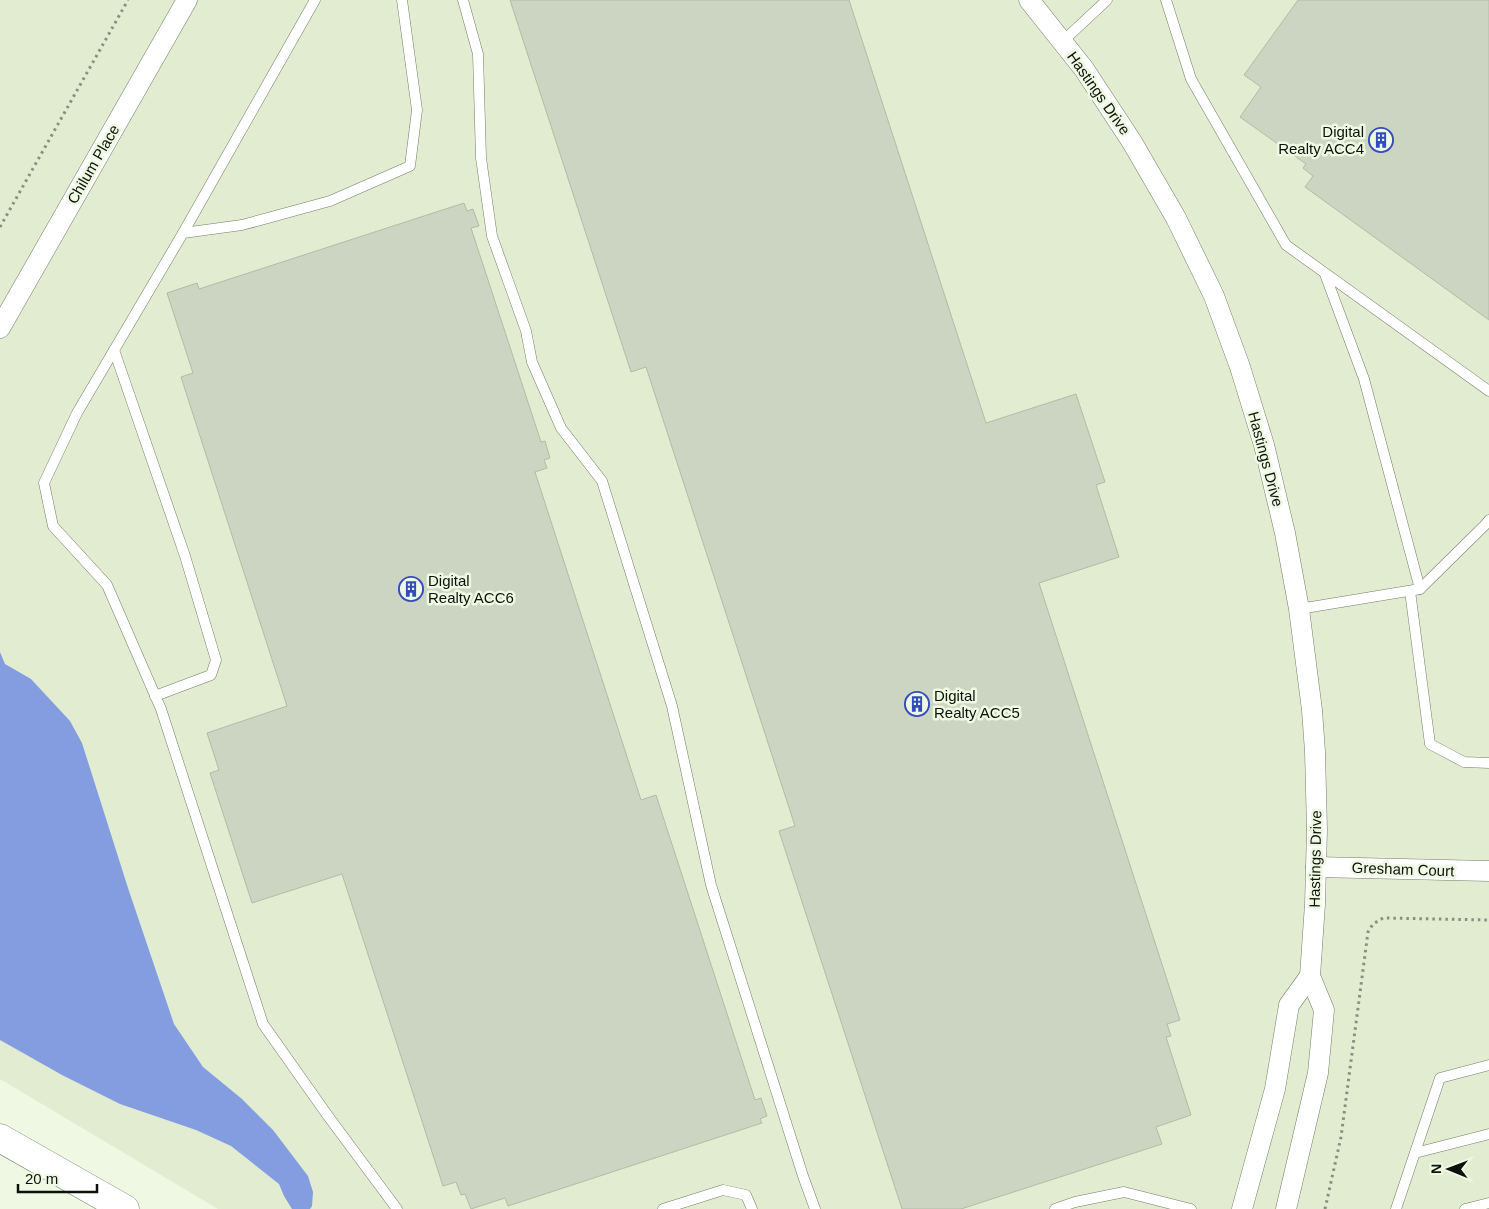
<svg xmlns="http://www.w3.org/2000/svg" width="1489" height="1209" font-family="Arial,sans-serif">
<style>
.built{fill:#e1ecd0}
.water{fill:#849de1}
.building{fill:#ccd5c1;stroke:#b3bba7}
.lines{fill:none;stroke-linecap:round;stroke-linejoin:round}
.lane-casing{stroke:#757d6a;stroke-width:11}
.street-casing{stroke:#757d6a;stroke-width:21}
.secondary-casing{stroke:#757d6a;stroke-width:29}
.path{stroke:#888f80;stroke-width:3;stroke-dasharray:2.5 4;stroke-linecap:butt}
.lane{stroke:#fff;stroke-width:10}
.street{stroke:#fff;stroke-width:20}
.secondary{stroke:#fff;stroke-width:28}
.labels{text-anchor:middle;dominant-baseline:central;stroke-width:5;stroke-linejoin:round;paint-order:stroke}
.street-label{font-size:15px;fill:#0e110a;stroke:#eff8e3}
.poi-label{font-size:15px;fill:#0e110a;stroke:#eff8e3;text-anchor:start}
</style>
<rect width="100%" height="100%" fill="#eff8e3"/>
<path class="built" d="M 0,0 L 1489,0 L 1489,1209 L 218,1209 L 0,1079 Z"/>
<path class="water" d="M 0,652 L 5,664 L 31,679 L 70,721 L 82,743 L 128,888 L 174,1024 L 203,1067 L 242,1099 L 273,1130 L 308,1176 L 313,1192 L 312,1206 L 310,1209 L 292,1209 L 284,1196 L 279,1184 L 231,1146 L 196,1130 L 120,1104 L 62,1075 L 0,1040 Z"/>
<g class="building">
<path d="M 510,0 L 849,0 L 986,423 L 1076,394 L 1105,482 L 1096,485 L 1119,557 L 1039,583 L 1180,1020 L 1167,1024 L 1171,1036 L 1166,1037 L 1191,1115 L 1156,1127 L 1162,1144 L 961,1209 L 902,1209 L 779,831 L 795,826 L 646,367 L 631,372 Z"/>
<path d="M 1298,0 L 1489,0 L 1489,320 L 1305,187 L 1313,176 L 1303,168 L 1306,164 L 1240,117 L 1261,87 L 1244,75 Z"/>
<path d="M 464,203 L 467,211 L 473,209 L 479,226 L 471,228 L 541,442 L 545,441 L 550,458 L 544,460 L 547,468 L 535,472 L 641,800 L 656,795 L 755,1100 L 761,1098 L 767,1116 L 760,1119 L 762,1123 L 508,1206 L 505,1198 L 471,1209 L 465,1194 L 461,1195 L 456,1182 L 443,1186 L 342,874 L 252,903 L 210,773 L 219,770 L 207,733 L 287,706 L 181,377 L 193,373 L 167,293 L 197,283 L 199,289 Z"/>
</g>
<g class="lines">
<defs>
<g id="lane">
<path d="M 315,0 L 183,233 L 77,413 L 44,483 L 53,526 L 107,585 L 161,709 L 263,1024 L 328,1116 L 397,1209"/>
<path d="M 463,0 L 478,54 L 481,158 L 492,236 L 526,331 L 532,362 L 561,428 L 602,481 L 672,706 L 711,885 L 803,1176 L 815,1209"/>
<path d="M 1166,0 L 1191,79 L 1286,245 L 1489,391"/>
<path d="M 1062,42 L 1107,0"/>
<path d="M 183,233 L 242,225 L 330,201 L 410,166 L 417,110 L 402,0"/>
<path d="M 1325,274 L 1364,379 L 1420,589"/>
<path d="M 114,350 L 185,556 L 216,660 L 211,675 L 155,696"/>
<path d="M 1410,591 L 1430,744 L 1464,762 L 1489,763"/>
<path d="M 1299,609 L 1420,589 L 1485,525 L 1489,520"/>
<path d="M 1415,1153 L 1489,1134"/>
<path d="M 663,1209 L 723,1190 L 746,1195 L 752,1209"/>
<path d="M 1055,1209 L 1075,1202 L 1124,1192 L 1191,1209"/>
<path d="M 1396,1209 L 1440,1078 L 1489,1065"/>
<path d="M 1465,1209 L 1489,1203"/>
</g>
<g id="street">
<path d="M 1029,0 L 1084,69 L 1132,142 L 1176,218 L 1214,296 L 1240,367 L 1264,445 L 1285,533 L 1299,609 L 1312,710 L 1315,752 L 1317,830 L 1315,904 L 1310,976 L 1324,1010 L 1318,1073 L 1286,1209"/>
<path d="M 0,328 L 187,0"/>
<path d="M 1316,867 L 1489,871"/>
<path d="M 1242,1209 L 1275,1089 L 1289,1005 L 1310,976"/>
</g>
<path id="secondary" d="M 0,1138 L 125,1209"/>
</defs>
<use href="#lane" class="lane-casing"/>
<use href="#street" class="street-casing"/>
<use href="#secondary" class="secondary-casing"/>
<g class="path">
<path d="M 0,227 L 128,0"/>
<path d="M 1325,1209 L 1341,1137 L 1368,932 L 1373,924 L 1383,918 L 1489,920"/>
</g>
<use href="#lane" class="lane"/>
<use href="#street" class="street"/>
<use href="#secondary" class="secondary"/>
</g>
<defs>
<symbol id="building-ring" viewBox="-11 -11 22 22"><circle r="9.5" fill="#eff8e3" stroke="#324cbe" stroke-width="1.5"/><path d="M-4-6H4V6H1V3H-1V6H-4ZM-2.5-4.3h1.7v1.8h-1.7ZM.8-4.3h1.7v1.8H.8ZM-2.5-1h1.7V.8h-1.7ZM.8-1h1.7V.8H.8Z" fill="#324cbe"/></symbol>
</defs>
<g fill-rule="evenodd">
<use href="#building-ring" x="1367" y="126" width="28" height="28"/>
<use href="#building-ring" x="397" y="575" width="28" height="28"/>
<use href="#building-ring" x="903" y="690" width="28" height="28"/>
</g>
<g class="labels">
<g class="street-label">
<text transform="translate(1099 93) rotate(55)">Hastings Drive</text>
<text transform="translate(93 164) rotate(-60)">Chilum Place</text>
<text transform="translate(1266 459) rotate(75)">Hastings Drive</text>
<text transform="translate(1315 859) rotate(-89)">Hastings Drive</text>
<text transform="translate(1403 869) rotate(2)">Gresham Court</text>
</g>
<g class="poi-label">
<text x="1364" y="131" text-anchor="end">Digital<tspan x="1364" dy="17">Realty ACC4</tspan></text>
<text x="428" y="580">Digital<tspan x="428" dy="17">Realty ACC6</tspan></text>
<text x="934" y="695">Digital<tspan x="934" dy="17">Realty ACC5</tspan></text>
</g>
</g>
<g transform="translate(1449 1169) rotate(271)" stroke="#eff8e3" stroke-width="4" paint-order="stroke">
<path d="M0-4L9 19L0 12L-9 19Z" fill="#0e110a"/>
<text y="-8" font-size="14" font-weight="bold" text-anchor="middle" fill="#0e110a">N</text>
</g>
<path d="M18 1184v8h79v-8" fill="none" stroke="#0e110a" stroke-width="2.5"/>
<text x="25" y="1184" font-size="15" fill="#0e110a" stroke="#eff8e3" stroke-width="4" paint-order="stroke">20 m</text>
</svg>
